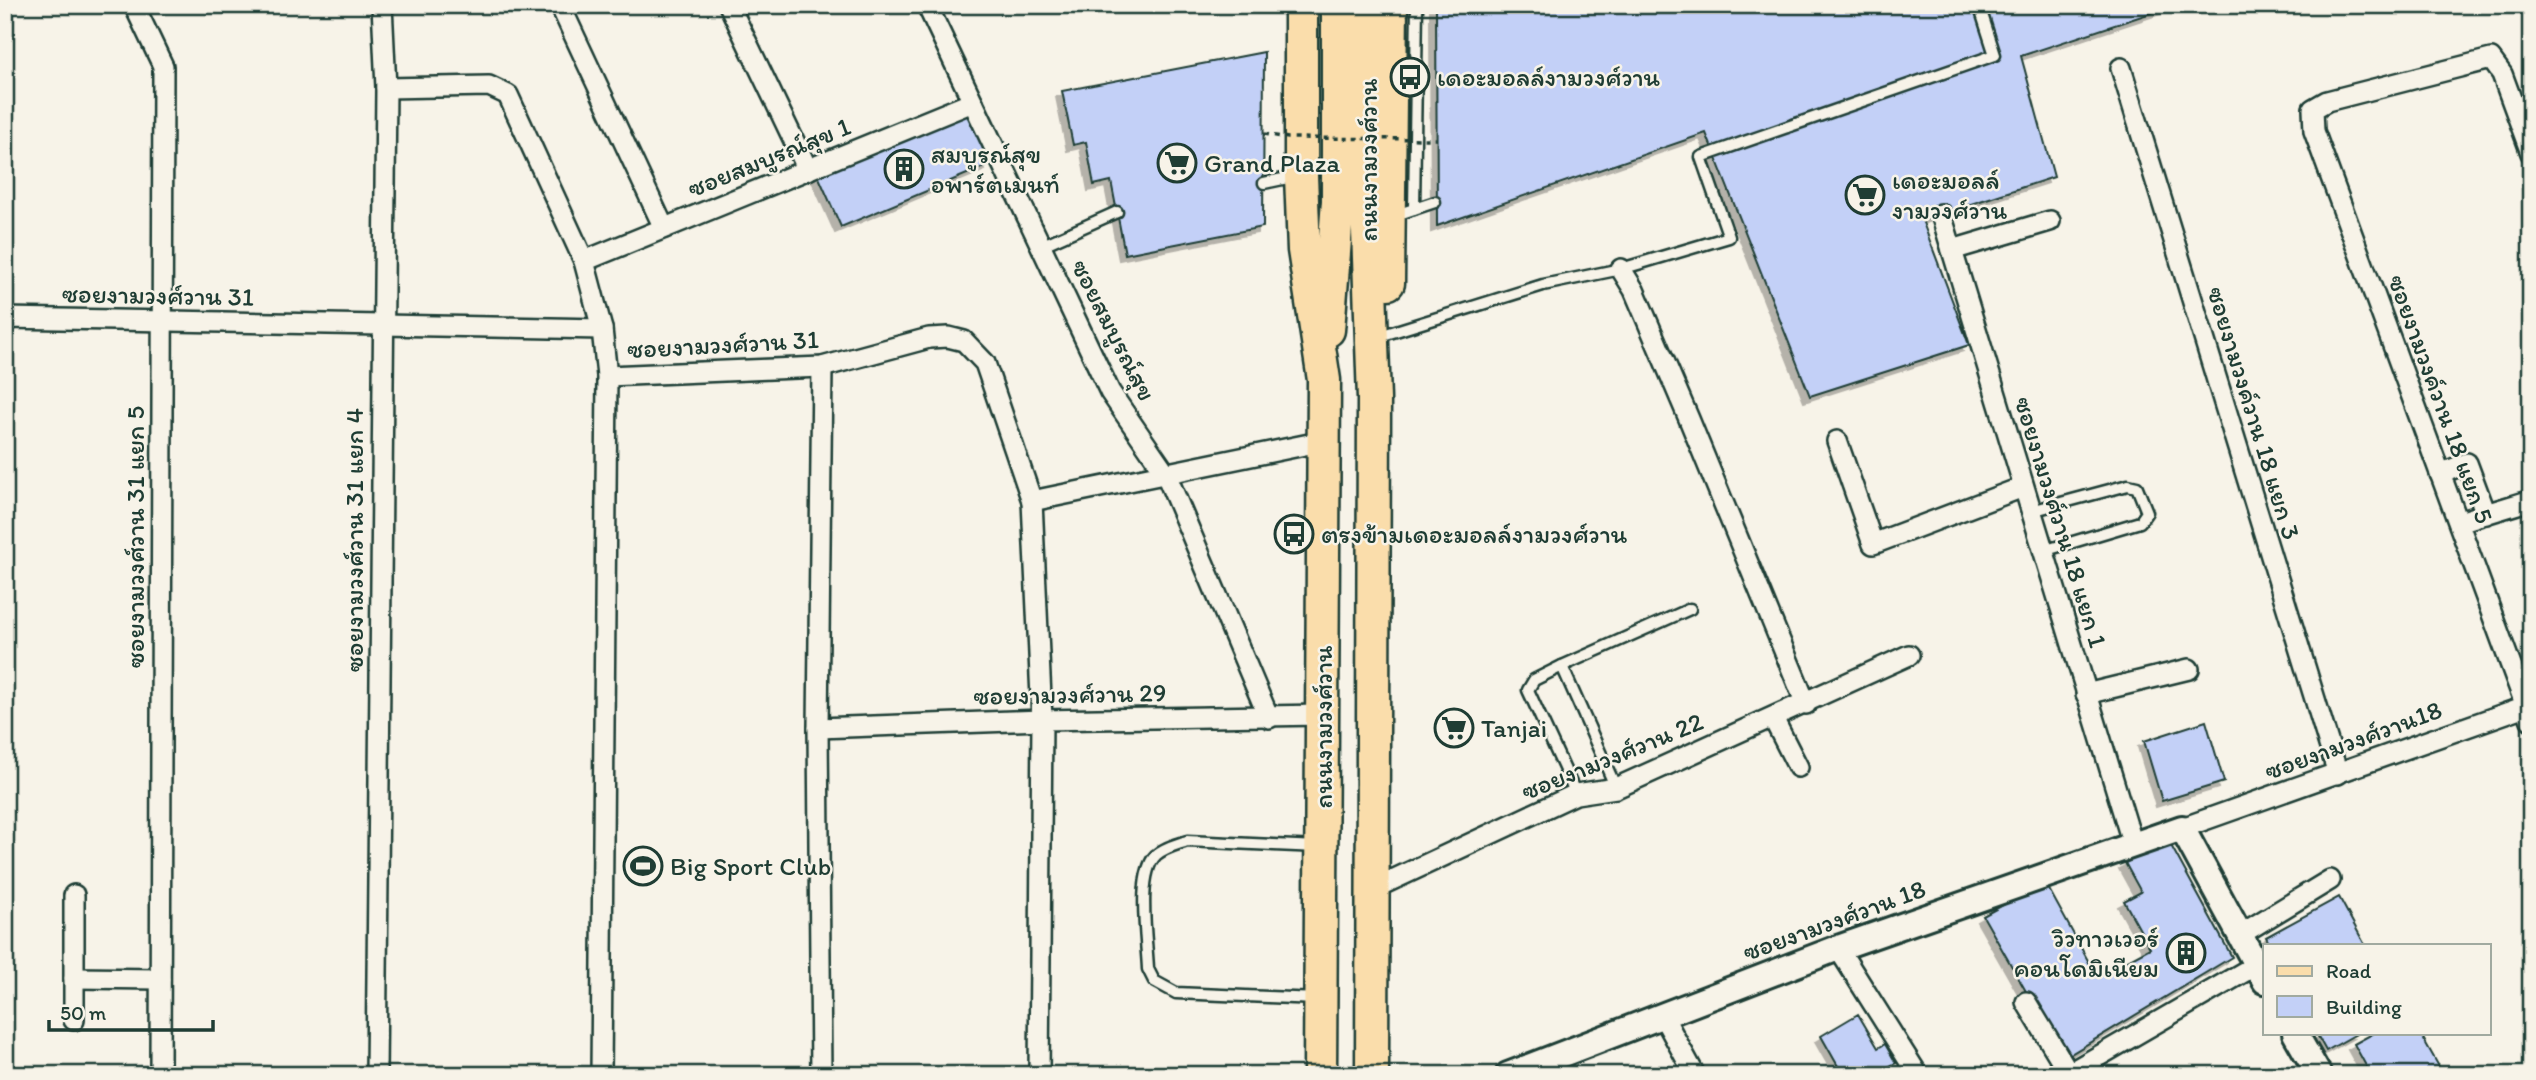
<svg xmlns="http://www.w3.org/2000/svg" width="2536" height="1080" font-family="Itim,'Playpen Sans Thai',sans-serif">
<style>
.building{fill:#c3d0f7;stroke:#1f3d34;stroke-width:2;filter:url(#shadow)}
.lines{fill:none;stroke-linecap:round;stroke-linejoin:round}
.service-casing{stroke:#1f3d34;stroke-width:15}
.minor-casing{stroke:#1f3d34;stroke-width:24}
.tertiary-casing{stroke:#1f3d34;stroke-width:30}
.primary-casing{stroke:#1f3d34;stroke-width:37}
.service{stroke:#f7f3e8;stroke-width:10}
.minor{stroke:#f7f3e8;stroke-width:19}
.tertiary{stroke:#f7f3e8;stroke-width:24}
.primary{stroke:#faddab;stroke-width:32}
.path-bridge{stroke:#1f3d34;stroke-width:3.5;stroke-dasharray:5 5;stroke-linecap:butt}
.labels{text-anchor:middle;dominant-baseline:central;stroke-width:5;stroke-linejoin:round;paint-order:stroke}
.poi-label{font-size:26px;fill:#1f3d34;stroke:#f7f3e8;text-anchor:start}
.street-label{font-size:26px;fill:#1f3d34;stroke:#f7f3e8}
</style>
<defs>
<filter id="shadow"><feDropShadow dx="-6" dy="6" stdDeviation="0" flood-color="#0004"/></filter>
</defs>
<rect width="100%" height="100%" fill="#f7f3e8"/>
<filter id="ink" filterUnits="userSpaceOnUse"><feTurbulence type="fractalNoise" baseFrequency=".0143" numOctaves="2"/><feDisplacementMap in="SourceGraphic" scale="14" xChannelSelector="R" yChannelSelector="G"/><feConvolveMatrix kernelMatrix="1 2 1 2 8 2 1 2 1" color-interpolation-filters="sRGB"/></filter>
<g filter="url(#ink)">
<g class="building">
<path d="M 1436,5 L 2175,5 L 2021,56 L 2054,177 L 1922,220 L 1969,345 L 1810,396 L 1706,133 L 1437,226 Z"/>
<path d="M 1264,52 L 1263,227 L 1125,254 L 1111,181 L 1094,185 L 1086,142 L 1073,145 L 1062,91 Z"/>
<path d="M 966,111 L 991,164 L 841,227 L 817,173 Z"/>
<path d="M 2206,721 L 2224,782 L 2162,801 L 2144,741 Z"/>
<path d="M 2168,840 L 2232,957 L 2064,1058 L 1983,916 L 2045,882 L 2097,977 L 2150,948 L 2124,901 L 2141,892 L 2125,863 Z"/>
<path d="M 2339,897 L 2365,945 L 2270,945 L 2266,937 Z"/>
<path d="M 1858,1014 L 1878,1048 L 1885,1044 L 1896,1063 L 1888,1067 L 1892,1075 L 1843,1075 L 1821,1036 Z"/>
<path d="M 2316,1033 L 2358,1033 L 2326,1051 Z"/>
<path d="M 2374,1033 L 2420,1033 L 2441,1070 L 2432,1075 L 2371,1075 L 2354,1044 Z"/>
</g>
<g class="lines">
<defs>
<g id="service">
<path d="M 1264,183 L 1297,176"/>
<path d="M 1414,209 L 1417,5"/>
<path d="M 1393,216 L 1435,202"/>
<path d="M 1043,245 L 1117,212"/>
<path d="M 1383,335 L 1543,285 L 1621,269 L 1729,237 L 1701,157 L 1995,55 L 1979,5"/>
<path d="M 2031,511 L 2128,485 L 2137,487 L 2147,512 L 2140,522 L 2043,551"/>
<path d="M 1562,666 L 1690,609"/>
<path d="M 1576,794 L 1528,690 L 1534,680 L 1562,666 L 1616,788"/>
<path d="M 1318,999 L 1176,993 L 1154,981 L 1148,969 C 1147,941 1136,874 1156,855 C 1165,847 1176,845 1187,841 L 1319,847"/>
</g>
<g id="minor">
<path d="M 134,5 L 163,66 L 160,1075"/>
<path d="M 560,5 L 664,228"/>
<path d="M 729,5 L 808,170"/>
<path d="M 927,5 L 1110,392 L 1165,472 L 1269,718"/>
<path d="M 2121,68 L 2338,774"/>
<path d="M 386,88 L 489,86 L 508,95 L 584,261 L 602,329 L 607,376 L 601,1075"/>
<path d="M 2531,153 L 2502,74 L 2491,59 L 2327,101 L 2313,109 L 2314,131 L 2531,720"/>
<path d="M 1941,214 L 2133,845"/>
<path d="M 1952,250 L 2050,221"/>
<path d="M 584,261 L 973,102"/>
<path d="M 1621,269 L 1634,290 L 1689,419 L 1806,704"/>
<path d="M 5,318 L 602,329"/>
<path d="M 607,376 L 822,367 L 929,338 L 948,337 L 964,341 L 985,363 L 1032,501 L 1042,720 L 1039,1075"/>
<path d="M 1837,441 L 1873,544 L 2023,487"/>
<path d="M 2440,474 L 2467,463 L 2486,514"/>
<path d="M 1032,501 L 1324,441"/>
<path d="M 2459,522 L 2531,500"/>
<path d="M 2086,694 L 2189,669"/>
<path d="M 1773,718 L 1798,767"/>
<path d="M 818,728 L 1042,720 L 1322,715"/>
<path d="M 2182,828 L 2526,706"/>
<path d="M 1373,889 L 1576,794 L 1616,788 L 1909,655"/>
<path d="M 2238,936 L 2330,880"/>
<path d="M 1838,948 L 1918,1075"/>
<path d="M 74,978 L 160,979"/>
<path d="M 2026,1002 L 2069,1073"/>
<path d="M 1663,1016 L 1695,1075"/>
<path d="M 74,1020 L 74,895"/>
<path d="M 376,1075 L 386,88 L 382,5"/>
<path d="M 821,1075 L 818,728 L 822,367"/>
<path d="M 2066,1075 L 2256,965"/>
</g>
<g id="tertiary">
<path d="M 2295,1033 L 2319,1075"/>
<path d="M 1508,1075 L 1838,948 L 2182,828 L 2265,981"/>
</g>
<g id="primary">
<path d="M 1301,5 L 1301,176 L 1304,250 L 1324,380 L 1320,1075"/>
<path d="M 1368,5 L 1367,202 L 1374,399 L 1372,1075"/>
<path d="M 1388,283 L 1391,5"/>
<path d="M 1328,330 L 1338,201 L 1338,5"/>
</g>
</defs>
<use href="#service" class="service-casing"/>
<use href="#minor" class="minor-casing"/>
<use href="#tertiary" class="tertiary-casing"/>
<use href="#primary" class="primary-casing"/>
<use href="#service" class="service"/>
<use href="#minor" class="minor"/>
<use href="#tertiary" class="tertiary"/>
<use href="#primary" class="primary"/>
<path class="path-bridge" d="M 1264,134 L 1288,138 L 1436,139"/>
</g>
</g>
<defs>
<symbol id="bus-ring" viewBox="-11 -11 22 22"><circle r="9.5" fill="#f7f3e8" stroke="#1f3d34" stroke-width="1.5"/><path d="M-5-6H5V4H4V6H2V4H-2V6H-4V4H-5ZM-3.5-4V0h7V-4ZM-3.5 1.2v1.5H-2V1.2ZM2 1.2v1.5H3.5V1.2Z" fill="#1f3d34"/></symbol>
<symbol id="supermarket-ring" viewBox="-11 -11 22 22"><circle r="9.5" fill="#f7f3e8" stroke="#1f3d34" stroke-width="1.5"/><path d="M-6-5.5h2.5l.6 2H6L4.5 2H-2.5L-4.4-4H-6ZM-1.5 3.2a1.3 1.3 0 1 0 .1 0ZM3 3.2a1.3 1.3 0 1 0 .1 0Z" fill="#1f3d34"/></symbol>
<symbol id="building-ring" viewBox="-11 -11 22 22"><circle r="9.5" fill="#f7f3e8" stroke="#1f3d34" stroke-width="1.5"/><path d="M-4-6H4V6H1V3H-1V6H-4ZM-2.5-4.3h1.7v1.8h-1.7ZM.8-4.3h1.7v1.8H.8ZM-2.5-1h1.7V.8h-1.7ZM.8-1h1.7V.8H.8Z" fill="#1f3d34"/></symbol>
<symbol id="stadium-ring" viewBox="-11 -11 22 22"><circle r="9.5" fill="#f7f3e8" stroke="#1f3d34" stroke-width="1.5"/><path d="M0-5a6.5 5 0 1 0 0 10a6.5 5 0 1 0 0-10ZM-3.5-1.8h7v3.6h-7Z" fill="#1f3d34"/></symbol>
</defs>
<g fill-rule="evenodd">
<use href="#bus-ring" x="1388" y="55" width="44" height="44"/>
<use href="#supermarket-ring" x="1155" y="141" width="44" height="44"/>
<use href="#building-ring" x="882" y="147" width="44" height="44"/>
<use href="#supermarket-ring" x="1843" y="173" width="44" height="44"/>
<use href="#bus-ring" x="1272" y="512" width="44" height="44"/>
<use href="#supermarket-ring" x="1432" y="706" width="44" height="44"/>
<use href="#stadium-ring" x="621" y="844" width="44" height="44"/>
<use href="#building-ring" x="2164" y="931" width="44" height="44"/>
</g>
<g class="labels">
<g class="poi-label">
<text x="1437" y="77">เดอะมอลล์งามวงศ์วาน</text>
<text x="931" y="154">สมบูรณ์สุข<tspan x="931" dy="30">อพาร์ตเมนท์</tspan></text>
<text x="1204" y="163">Grand Plaza</text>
<text x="1892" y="180">เดอะมอลล์<tspan x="1892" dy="30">งามวงศ์วาน</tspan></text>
<text x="1321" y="534">ตรงข้ามเดอะมอลล์งามวงศ์วาน</text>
<text x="1481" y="728">Tanjai</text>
<text x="670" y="866">Big Sport Club</text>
<text x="2159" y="938" text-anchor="end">วิวทาวเวอร์<tspan x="2159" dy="30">คอนโดมิเนียม</tspan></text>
</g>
<g class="street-label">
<text transform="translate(769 157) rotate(-22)">ซอยสมบูรณ์สุข 1</text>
<text transform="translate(1368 160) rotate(-90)">ถนนงามวงศ์วาน</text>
<text transform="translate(158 295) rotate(1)">ซอยงามวงศ์วาน 31</text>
<text transform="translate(1114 330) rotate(63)">ซอยสมบูรณ์สุข</text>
<text transform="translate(723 344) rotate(-3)">ซอยงามวงศ์วาน 31</text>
<text transform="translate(2441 399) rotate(70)">ซอยงามวงค์วาน 18 แยก 5</text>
<text transform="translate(2254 413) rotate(73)">ซอยงามวงค์วาน 18 แยก 3</text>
<text transform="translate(2061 522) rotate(73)">ซอยงามวงศ์วาน 18 แยก 1</text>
<text transform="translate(135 537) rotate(-90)">ซอยงามวงศ์วาน 31 แยก 5</text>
<text transform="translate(354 540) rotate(-90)">ซอยงามวงศ์วาน 31 แยก 4</text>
<text transform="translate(1070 694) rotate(-1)">ซอยงามวงศ์วาน 29</text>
<text transform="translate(1323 727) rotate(-90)">ถนนงามวงศ์วาน</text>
<text transform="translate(2353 740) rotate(-20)">ซอยงามวงศ์วาน18</text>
<text transform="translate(1612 756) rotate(-22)">ซอยงามวงศ์วาน 22</text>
<text transform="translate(1834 920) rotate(-20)">ซอยงามวงศ์วาน 18</text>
</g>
</g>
<rect width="2536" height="1080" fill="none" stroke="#f7f3e8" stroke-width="28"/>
<rect x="14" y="14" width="2508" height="1052" fill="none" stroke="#1f3d34" stroke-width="2.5" filter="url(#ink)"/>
<rect x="2263" y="944" width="228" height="91" fill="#f7f3e8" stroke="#a1aaa0" stroke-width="2"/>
<rect x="2277" y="966" width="35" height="10" fill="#faddab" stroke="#a1aaa0" stroke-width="2"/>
<text x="2326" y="978" font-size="21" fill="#1f3d34">Road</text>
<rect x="2277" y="996" width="35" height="21" fill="#c3d0f7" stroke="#a1aaa0" stroke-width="2"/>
<text x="2326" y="1014" font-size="21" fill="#1f3d34">Building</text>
<path d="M49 1020v10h164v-10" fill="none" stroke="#1f3d34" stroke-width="3.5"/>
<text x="60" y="1020" font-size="21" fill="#1f3d34" stroke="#f7f3e8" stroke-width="5" paint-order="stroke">50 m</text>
</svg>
